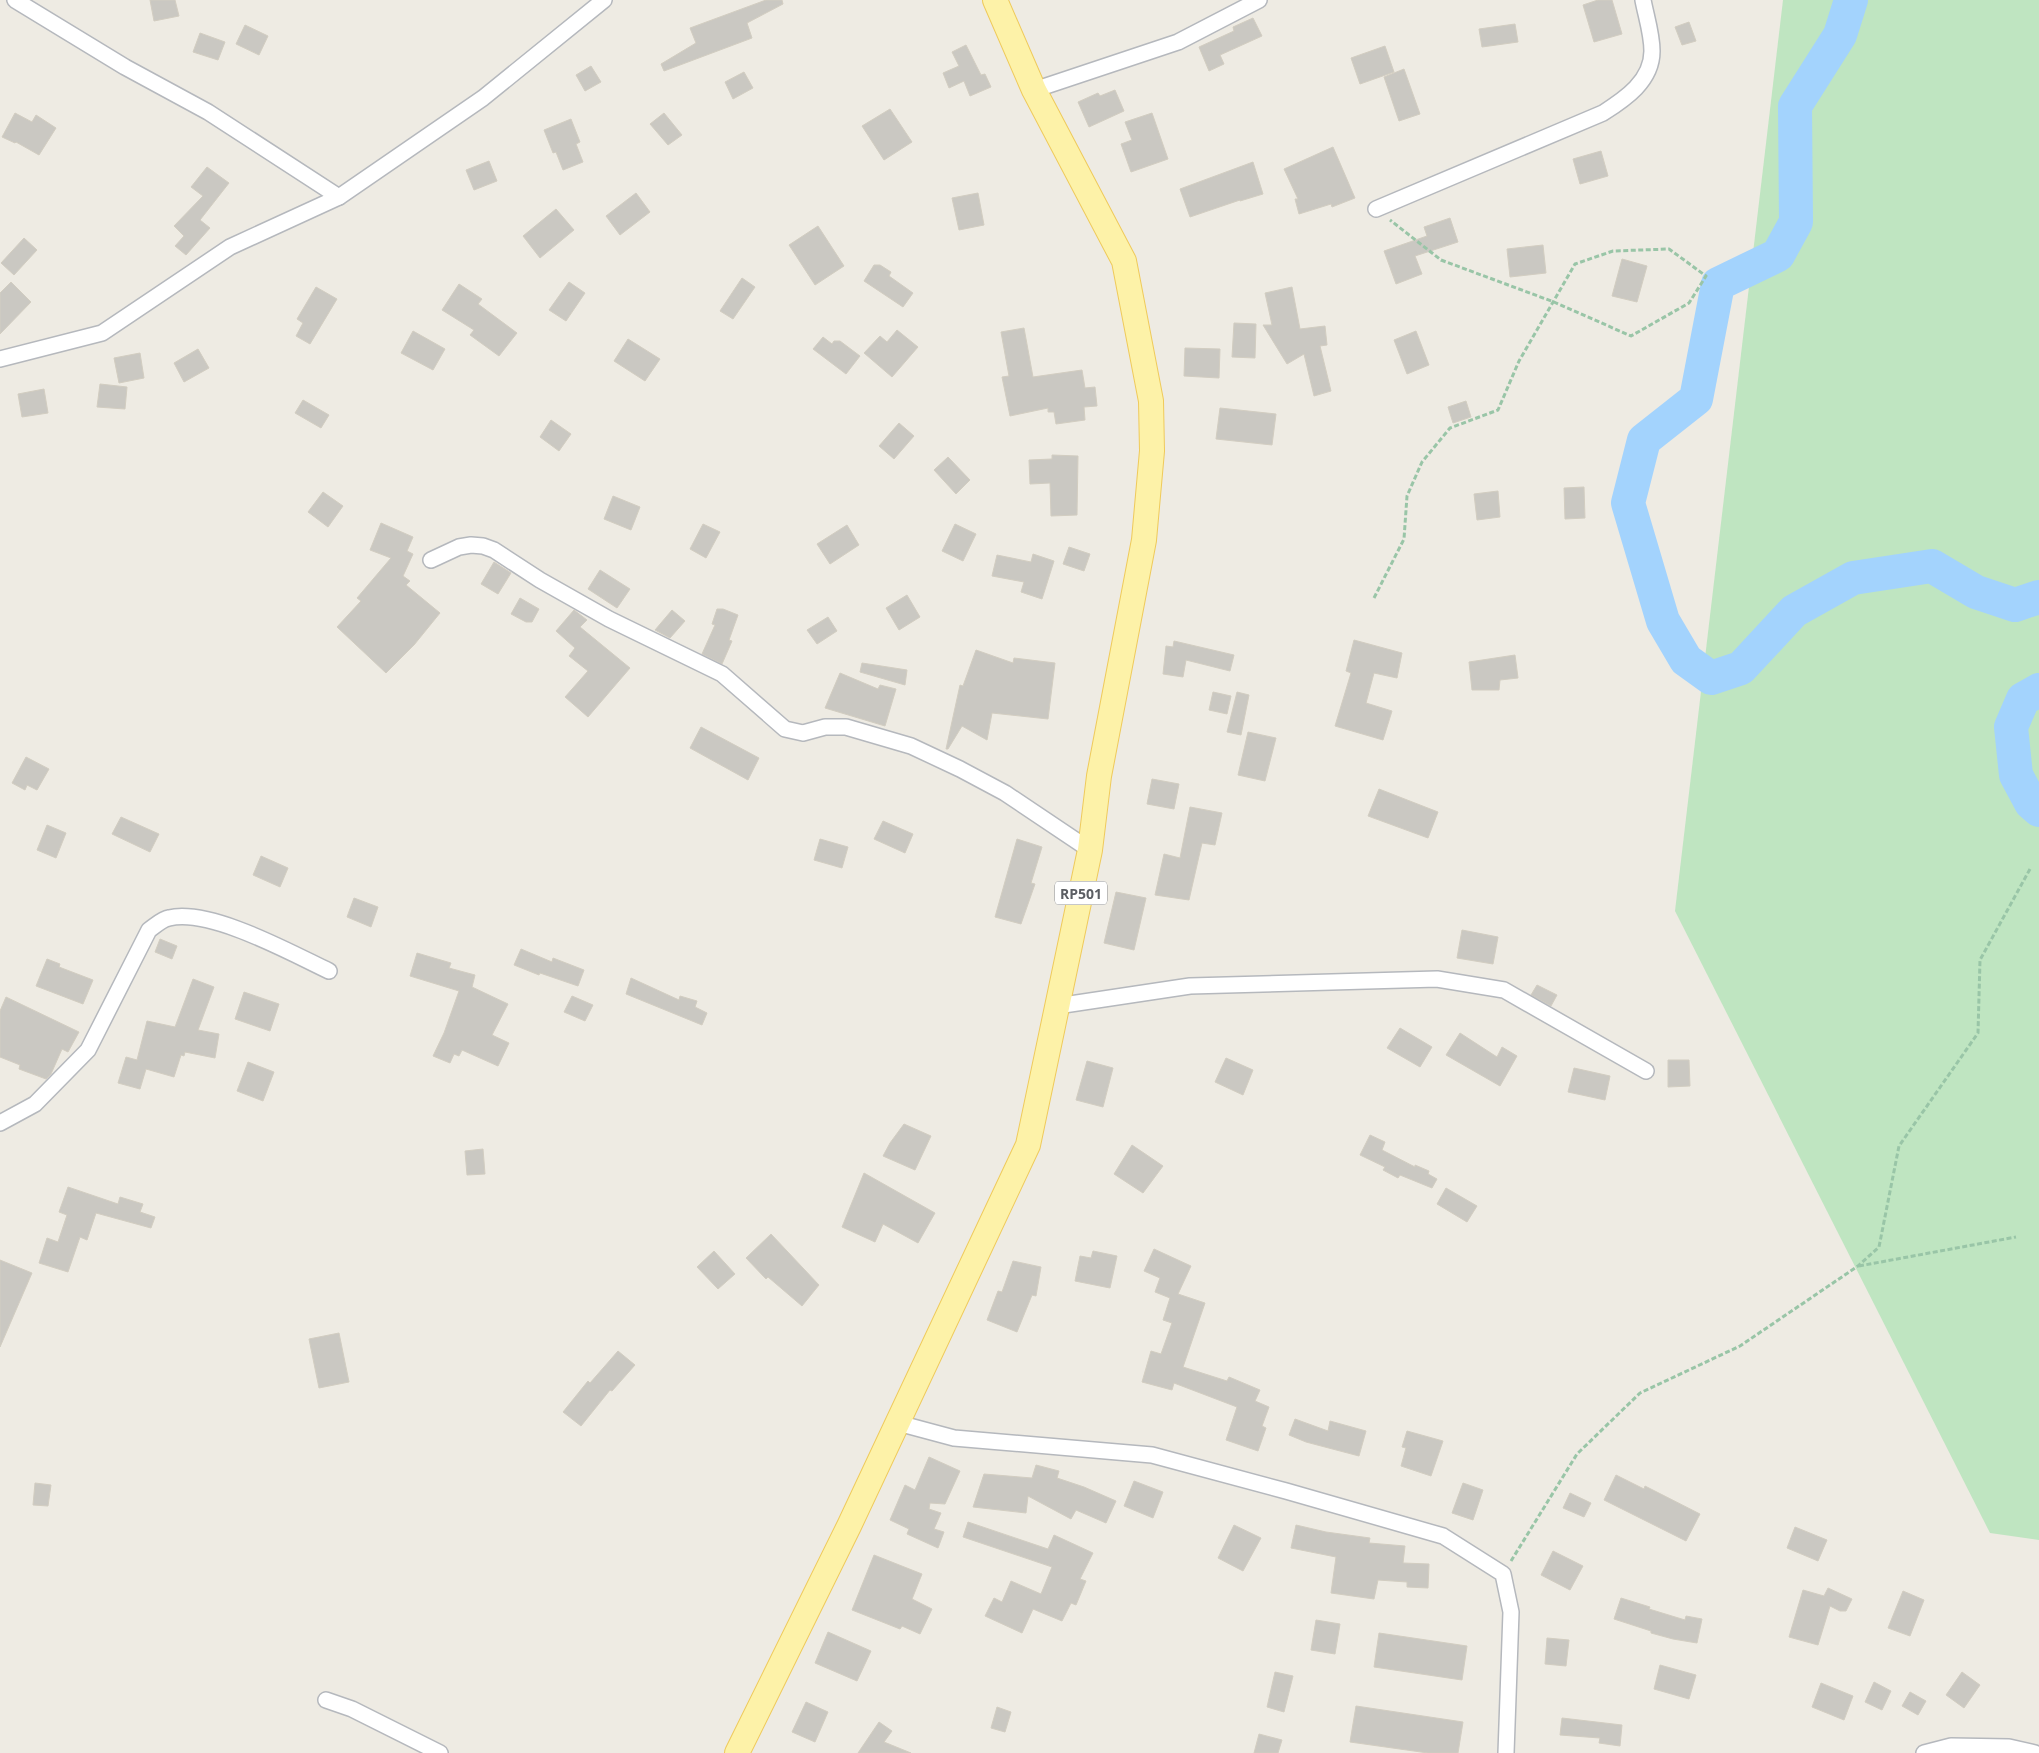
<svg xmlns="http://www.w3.org/2000/svg" width="2039" height="1753" font-family="'Open Sans',sans-serif">
<style>
.green{fill:#bfe5c1}
.lines{fill:none;stroke-linecap:round;stroke-linejoin:round}
.river{stroke:#a3d3fd;stroke-width:34}
.building{fill:#cac8c2;stroke:#d2cdc1}
.street-casing{stroke:#b5b8bd;stroke-width:18}
.primary-casing{stroke:#efca5b;stroke-width:26}
.path{stroke:#99c5a7;stroke-width:3;stroke-dasharray:5 2.5;stroke-linecap:butt}
.street{stroke:#fff;stroke-width:15}
.primary{stroke:#fdf2a8;stroke-width:24}
.labels{text-anchor:middle;dominant-baseline:central;stroke-width:4;stroke-linejoin:round;paint-order:stroke}
.shield{fill:#fff;stroke:#8c8e92;stroke-width:1}
.shield-label{font-size:14px;font-weight:bold;fill:#5b5e63}
</style>
<rect width="100%" height="100%" fill="#eeebe3"/>
<path class="green" d="M 1783,0 L 2039,0 L 2039,1540 L 1990,1533 L 1675,911 Z"/>
<g class="lines">
<g class="river">
<path d="M 1851,0 L 1840,35 L 1795,106 L 1796,222 L 1778,255 L 1718,284 L 1696,399 L 1644,440 L 1628,503 L 1663,621 L 1686,660 L 1711,678 L 1741,668 L 1794,611 L 1853,578 L 1932,566 L 1976,592 L 2015,605 L 2039,597"/>
<path d="M 2039,690 L 2023,699 L 2011,727 L 2016,775 L 2031,803 L 2039,810"/>
</g>
</g>
<g class="building">
<path d="M 150,0 L 175,0 L 179,16 L 154,21 Z"/>
<path d="M 766,0 L 782,0 L 783,4 L 747,23 L 752,38 L 664,71 L 661,64 L 696,43 L 690,28 Z"/>
<path d="M 1598,0 L 1612,0 L 1622,34 L 1594,42 L 1583,5 Z"/>
<path d="M 1253,18 L 1262,36 L 1220,55 L 1224,64 L 1209,71 L 1199,47 L 1234,31 L 1233,27 Z"/>
<path d="M 1689,22 L 1696,41 L 1682,45 L 1675,27 Z"/>
<path d="M 1515,24 L 1518,42 L 1482,47 L 1479,29 Z"/>
<path d="M 245,25 L 268,36 L 259,55 L 236,44 Z"/>
<path d="M 200,33 L 225,42 L 218,60 L 193,52 Z"/>
<path d="M 966,45 L 981,75 L 985,74 L 991,87 L 970,96 L 964,81 L 949,88 L 943,73 L 959,66 L 952,52 Z"/>
<path d="M 1385,46 L 1394,72 L 1360,84 L 1351,58 Z"/>
<path d="M 591,66 L 601,82 L 585,91 L 576,75 Z"/>
<path d="M 1404,69 L 1420,114 L 1399,121 L 1384,77 Z"/>
<path d="M 744,72 L 753,88 L 733,99 L 725,82 Z"/>
<path d="M 1115,90 L 1124,111 L 1089,127 L 1078,102 L 1098,93 L 1100,96 Z"/>
<path d="M 890,109 L 912,142 L 884,160 L 862,126 Z"/>
<path d="M 15,113 L 32,122 L 36,115 L 56,128 L 39,155 L 16,142 L 15,143 L 2,137 Z"/>
<path d="M 664,113 L 682,135 L 668,145 L 650,124 Z"/>
<path d="M 1152,113 L 1168,159 L 1131,172 L 1121,144 L 1132,140 L 1125,122 Z"/>
<path d="M 571,119 L 580,142 L 576,144 L 583,162 L 563,170 L 556,152 L 553,153 L 544,130 Z"/>
<path d="M 1333,147 L 1355,198 L 1332,207 L 1331,204 L 1299,214 L 1295,199 L 1298,199 L 1284,169 Z"/>
<path d="M 1601,151 L 1608,176 L 1580,184 L 1573,159 Z"/>
<path d="M 489,161 L 497,181 L 474,190 L 466,170 Z"/>
<path d="M 1253,162 L 1263,194 L 1240,201 L 1240,200 L 1190,217 L 1180,189 Z"/>
<path d="M 207,167 L 229,183 L 200,220 L 210,228 L 186,255 L 175,246 L 184,236 L 174,226 L 203,196 L 191,187 Z"/>
<path d="M 636,193 L 650,212 L 620,235 L 606,216 Z"/>
<path d="M 978,193 L 984,225 L 959,230 L 952,198 Z"/>
<path d="M 556,209 L 574,230 L 540,258 L 523,236 Z"/>
<path d="M 1450,218 L 1458,242 L 1415,256 L 1422,274 L 1396,284 L 1384,251 L 1427,236 L 1424,227 Z"/>
<path d="M 818,226 L 844,266 L 815,285 L 789,245 Z"/>
<path d="M 24,238 L 37,250 L 14,275 L 1,263 Z"/>
<path d="M 1543,245 L 1546,273 L 1510,277 L 1507,249 Z"/>
<path d="M 1622,259 L 1647,266 L 1637,302 L 1612,296 Z"/>
<path d="M 874,265 L 880,265 L 891,272 L 889,276 L 913,293 L 903,307 L 864,281 Z"/>
<path d="M 742,278 L 755,287 L 733,319 L 720,311 Z"/>
<path d="M 11,282 L 31,302 L 0,334 L 0,293 Z"/>
<path d="M 569,282 L 585,293 L 566,321 L 549,310 Z"/>
<path d="M 459,284 L 482,299 L 478,304 L 517,333 L 499,356 L 470,335 L 474,330 L 442,310 Z"/>
<path d="M 316,287 L 337,299 L 310,344 L 296,336 L 303,323 L 297,319 Z"/>
<path d="M 1292,287 L 1300,329 L 1325,326 L 1327,345 L 1320,346 L 1331,391 L 1314,396 L 1304,354 L 1287,364 L 1263,325 L 1272,325 L 1265,293 Z"/>
<path d="M 1234,323 L 1256,324 L 1255,358 L 1232,357 Z"/>
<path d="M 1024,328 L 1033,377 L 1082,370 L 1085,388 L 1095,387 L 1097,406 L 1084,407 L 1085,420 L 1056,424 L 1054,412 L 1048,412 L 1048,408 L 1010,416 L 1002,377 L 1009,376 L 1001,332 Z"/>
<path d="M 897,330 L 918,347 L 892,377 L 864,353 L 880,336 L 887,342 Z"/>
<path d="M 413,331 L 445,349 L 433,370 L 401,353 Z"/>
<path d="M 1416,331 L 1429,365 L 1407,374 L 1394,340 Z"/>
<path d="M 823,337 L 832,344 L 834,341 L 840,341 L 860,356 L 846,374 L 813,349 Z"/>
<path d="M 628,339 L 660,359 L 645,381 L 614,361 Z"/>
<path d="M 1185,348 L 1220,349 L 1219,378 L 1184,376 Z"/>
<path d="M 198,349 L 209,368 L 184,382 L 174,363 Z"/>
<path d="M 140,353 L 144,378 L 119,383 L 114,358 Z"/>
<path d="M 100,384 L 127,387 L 125,409 L 97,407 Z"/>
<path d="M 44,389 L 48,413 L 22,417 L 18,394 Z"/>
<path d="M 303,400 L 329,415 L 321,428 L 295,413 Z"/>
<path d="M 1466,401 L 1471,417 L 1453,423 L 1448,407 Z"/>
<path d="M 1220,408 L 1276,414 L 1272,445 L 1216,439 Z"/>
<path d="M 551,420 L 571,434 L 559,451 L 540,437 Z"/>
<path d="M 899,423 L 914,436 L 894,459 L 879,446 Z"/>
<path d="M 1052,455 L 1078,456 L 1077,515 L 1051,516 L 1050,483 L 1030,484 L 1029,460 L 1052,459 Z"/>
<path d="M 948,457 L 970,480 L 956,494 L 934,470 Z"/>
<path d="M 1584,487 L 1585,518 L 1565,519 L 1564,488 Z"/>
<path d="M 1498,491 L 1500,517 L 1477,520 L 1474,494 Z"/>
<path d="M 323,492 L 343,506 L 328,527 L 308,512 Z"/>
<path d="M 613,496 L 640,507 L 631,530 L 604,519 Z"/>
<path d="M 381,523 L 413,537 L 407,551 L 413,554 L 403,576 L 410,581 L 406,585 L 440,613 L 414,645 L 386,673 L 337,627 L 361,601 L 357,598 L 391,558 L 370,550 Z"/>
<path d="M 703,524 L 720,532 L 706,558 L 690,549 Z"/>
<path d="M 955,524 L 976,534 L 963,561 L 942,551 Z"/>
<path d="M 847,525 L 859,545 L 830,564 L 817,544 Z"/>
<path d="M 1069,547 L 1090,554 L 1084,571 L 1063,564 Z"/>
<path d="M 1033,554 L 1054,561 L 1042,599 L 1021,592 L 1024,582 L 992,576 L 997,555 L 1031,562 Z"/>
<path d="M 494,562 L 511,573 L 498,594 L 481,584 Z"/>
<path d="M 600,570 L 630,589 L 617,608 L 588,589 Z"/>
<path d="M 907,595 L 920,617 L 899,630 L 886,608 Z"/>
<path d="M 520,598 L 539,609 L 532,622 L 526,622 L 511,614 Z"/>
<path d="M 717,609 L 723,609 L 738,615 L 729,640 L 732,641 L 722,664 L 702,654 L 715,625 L 712,624 Z"/>
<path d="M 574,610 L 587,620 L 580,627 L 630,668 L 588,717 L 565,697 L 588,671 L 569,656 L 575,648 L 556,631 Z"/>
<path d="M 672,610 L 685,621 L 670,638 L 655,630 Z"/>
<path d="M 828,617 L 837,631 L 817,644 L 807,630 Z"/>
<path d="M 1354,640 L 1402,653 L 1397,678 L 1374,673 L 1366,703 L 1392,711 L 1383,740 L 1335,726 L 1351,673 L 1346,671 Z"/>
<path d="M 1174,641 L 1234,655 L 1230,671 L 1186,660 L 1183,677 L 1163,674 L 1166,646 L 1173,647 Z"/>
<path d="M 976,650 L 1013,663 L 1014,658 L 1055,663 L 1048,719 L 992,713 L 987,740 L 962,726 L 948,749 L 946,749 L 960,685 L 963,686 Z"/>
<path d="M 1515,655 L 1518,678 L 1500,680 L 1499,690 L 1472,690 L 1469,662 Z"/>
<path d="M 862,663 L 907,670 L 905,685 L 860,672 Z"/>
<path d="M 840,673 L 878,689 L 880,685 L 896,689 L 885,726 L 825,708 Z"/>
<path d="M 1213,692 L 1231,696 L 1227,714 L 1209,710 Z"/>
<path d="M 1237,692 L 1249,695 L 1241,735 L 1227,732 Z"/>
<path d="M 701,727 L 759,758 L 748,780 L 690,748 Z"/>
<path d="M 1248,732 L 1276,738 L 1265,781 L 1238,775 Z"/>
<path d="M 26,757 L 49,769 L 37,790 L 27,785 L 25,790 L 12,783 Z"/>
<path d="M 1152,779 L 1179,784 L 1174,809 L 1147,804 Z"/>
<path d="M 1379,789 L 1438,812 L 1428,838 L 1368,816 Z"/>
<path d="M 1190,807 L 1222,813 L 1215,845 L 1202,843 L 1189,900 L 1155,895 L 1164,854 L 1180,858 Z"/>
<path d="M 121,817 L 159,834 L 150,852 L 112,834 Z"/>
<path d="M 883,821 L 913,834 L 905,853 L 874,839 Z"/>
<path d="M 47,825 L 66,833 L 56,858 L 37,850 Z"/>
<path d="M 820,839 L 848,847 L 842,868 L 814,860 Z"/>
<path d="M 1017,839 L 1042,847 L 1031,883 L 1035,884 L 1021,924 L 995,917 Z"/>
<path d="M 261,856 L 288,868 L 280,887 L 253,875 Z"/>
<path d="M 1116,892 L 1146,898 L 1134,950 L 1104,943 Z"/>
<path d="M 354,898 L 378,907 L 371,927 L 347,917 Z"/>
<path d="M 1462,930 L 1498,937 L 1493,964 L 1457,958 Z"/>
<path d="M 160,939 L 177,946 L 172,959 L 155,952 Z"/>
<path d="M 521,949 L 552,962 L 553,958 L 584,970 L 578,986 L 540,973 L 539,975 L 514,965 Z"/>
<path d="M 417,953 L 451,963 L 449,968 L 475,975 L 472,987 L 508,1004 L 492,1035 L 509,1043 L 498,1066 L 462,1050 L 459,1056 L 454,1054 L 450,1063 L 433,1056 L 444,1033 L 459,991 L 410,976 Z"/>
<path d="M 47,959 L 60,964 L 59,967 L 93,980 L 83,1004 L 36,986 Z"/>
<path d="M 631,978 L 679,1000 L 680,996 L 697,1001 L 695,1007 L 707,1013 L 702,1025 L 626,994 Z"/>
<path d="M 193,979 L 214,987 L 198,1030 L 219,1034 L 215,1058 L 185,1052 L 184,1056 L 181,1055 L 174,1077 L 146,1069 L 140,1089 L 118,1083 L 126,1057 L 137,1060 L 147,1021 L 175,1027 Z"/>
<path d="M 1537,985 L 1557,995 L 1551,1006 L 1531,995 Z"/>
<path d="M 244,992 L 279,1004 L 270,1031 L 235,1019 Z"/>
<path d="M 572,996 L 593,1005 L 585,1021 L 564,1012 Z"/>
<path d="M 6,997 L 79,1032 L 68,1052 L 62,1049 L 51,1074 L 46,1079 L 19,1069 L 20,1065 L 0,1057 L 0,1011 Z"/>
<path d="M 1400,1028 L 1432,1047 L 1420,1067 L 1387,1048 Z"/>
<path d="M 1460,1033 L 1497,1057 L 1502,1047 L 1517,1056 L 1500,1086 L 1446,1055 Z"/>
<path d="M 1226,1058 L 1253,1070 L 1243,1095 L 1215,1082 Z"/>
<path d="M 1668,1060 L 1689,1060 L 1690,1086 L 1668,1087 Z"/>
<path d="M 1087,1061 L 1113,1068 L 1103,1107 L 1076,1100 Z"/>
<path d="M 248,1062 L 274,1072 L 263,1101 L 237,1091 Z"/>
<path d="M 1574,1068 L 1610,1076 L 1605,1100 L 1568,1092 Z"/>
<path d="M 904,1124 L 931,1136 L 915,1170 L 883,1156 L 890,1143 Z"/>
<path d="M 1370,1135 L 1385,1142 L 1382,1150 L 1415,1167 L 1415,1165 L 1429,1171 L 1428,1174 L 1437,1179 L 1432,1188 L 1400,1175 L 1398,1178 L 1383,1170 L 1385,1167 L 1360,1155 Z"/>
<path d="M 1132,1145 L 1163,1166 L 1143,1193 L 1114,1174 Z"/>
<path d="M 483,1149 L 485,1174 L 467,1175 L 465,1151 Z"/>
<path d="M 864,1173 L 935,1213 L 918,1243 L 883,1224 L 875,1242 L 842,1227 Z"/>
<path d="M 68,1187 L 118,1204 L 120,1197 L 143,1204 L 140,1212 L 155,1217 L 151,1228 L 96,1213 L 87,1240 L 80,1237 L 68,1272 L 39,1263 L 47,1238 L 58,1242 L 67,1215 L 59,1212 Z"/>
<path d="M 1446,1188 L 1477,1206 L 1467,1222 L 1437,1204 Z"/>
<path d="M 771,1234 L 819,1285 L 802,1306 L 768,1277 L 766,1279 L 746,1258 Z"/>
<path d="M 1154,1249 L 1191,1266 L 1178,1294 L 1205,1303 L 1183,1367 L 1227,1381 L 1229,1377 L 1260,1390 L 1255,1401 L 1269,1407 L 1262,1426 L 1266,1428 L 1258,1451 L 1226,1440 L 1237,1407 L 1174,1383 L 1172,1390 L 1142,1382 L 1151,1351 L 1161,1354 L 1172,1323 L 1163,1320 L 1170,1298 L 1155,1292 L 1160,1278 L 1144,1271 Z"/>
<path d="M 714,1251 L 735,1274 L 718,1289 L 697,1267 Z"/>
<path d="M 1093,1251 L 1117,1256 L 1110,1288 L 1075,1281 L 1080,1256 L 1091,1258 Z"/>
<path d="M 0,1260 L 32,1273 L 0,1347 Z"/>
<path d="M 1013,1261 L 1041,1267 L 1036,1296 L 1032,1295 L 1017,1332 L 987,1320 L 998,1291 L 1002,1292 Z"/>
<path d="M 339,1333 L 349,1382 L 319,1388 L 309,1339 Z"/>
<path d="M 618,1351 L 635,1365 L 612,1391 L 610,1390 L 581,1426 L 563,1412 L 588,1381 L 590,1383 Z"/>
<path d="M 1295,1419 L 1328,1431 L 1330,1421 L 1366,1431 L 1359,1456 L 1306,1442 L 1289,1435 Z"/>
<path d="M 1407,1431 L 1443,1441 L 1431,1476 L 1401,1466 L 1406,1448 L 1402,1447 Z"/>
<path d="M 929,1457 L 960,1471 L 945,1504 L 930,1503 L 929,1509 L 941,1513 L 934,1529 L 944,1532 L 938,1548 L 907,1534 L 909,1529 L 890,1520 L 905,1485 L 915,1490 Z"/>
<path d="M 1036,1465 L 1059,1471 L 1057,1478 L 1084,1487 L 1116,1501 L 1106,1523 L 1076,1510 L 1071,1519 L 1028,1496 L 1026,1513 L 973,1507 L 984,1474 L 1032,1478 Z"/>
<path d="M 1616,1475 L 1644,1489 L 1645,1486 L 1700,1514 L 1686,1541 L 1604,1500 Z"/>
<path d="M 1134,1481 L 1163,1492 L 1153,1518 L 1124,1506 Z"/>
<path d="M 35,1483 L 51,1485 L 48,1506 L 33,1505 Z"/>
<path d="M 1463,1483 L 1483,1490 L 1473,1520 L 1452,1513 Z"/>
<path d="M 1570,1493 L 1591,1503 L 1584,1517 L 1563,1508 Z"/>
<path d="M 968,1522 L 1048,1549 L 1054,1535 L 1093,1553 L 1080,1579 L 1086,1581 L 1076,1605 L 1071,1603 L 1062,1621 L 1033,1609 L 1022,1633 L 985,1616 L 994,1598 L 1002,1602 L 1011,1581 L 1041,1594 L 1052,1567 L 963,1537 Z"/>
<path d="M 1234,1525 L 1261,1538 L 1243,1571 L 1218,1558 Z"/>
<path d="M 1296,1525 L 1326,1532 L 1370,1538 L 1369,1543 L 1405,1546 L 1403,1563 L 1429,1564 L 1428,1588 L 1407,1587 L 1407,1582 L 1378,1580 L 1374,1599 L 1331,1593 L 1336,1557 L 1291,1548 Z"/>
<path d="M 1795,1527 L 1827,1540 L 1818,1561 L 1787,1548 Z"/>
<path d="M 1553,1551 L 1583,1566 L 1570,1590 L 1541,1575 Z"/>
<path d="M 874,1555 L 922,1574 L 912,1599 L 932,1609 L 920,1634 L 902,1626 L 900,1629 L 852,1610 Z"/>
<path d="M 1828,1588 L 1852,1599 L 1846,1611 L 1840,1611 L 1830,1606 L 1818,1645 L 1789,1637 L 1803,1590 L 1824,1596 Z"/>
<path d="M 1903,1591 L 1924,1600 L 1910,1636 L 1888,1628 Z"/>
<path d="M 1621,1598 L 1650,1607 L 1649,1609 L 1685,1620 L 1686,1616 L 1702,1619 L 1697,1643 L 1673,1639 L 1651,1633 L 1651,1631 L 1614,1619 Z"/>
<path d="M 1316,1620 L 1340,1624 L 1335,1654 L 1311,1650 Z"/>
<path d="M 828,1632 L 871,1651 L 857,1681 L 815,1663 Z"/>
<path d="M 1379,1633 L 1467,1646 L 1462,1680 L 1374,1667 Z"/>
<path d="M 1547,1638 L 1569,1640 L 1566,1666 L 1545,1664 Z"/>
<path d="M 1660,1665 L 1696,1675 L 1689,1699 L 1654,1689 Z"/>
<path d="M 1275,1672 L 1293,1676 L 1284,1712 L 1267,1707 Z"/>
<path d="M 1962,1672 L 1980,1685 L 1964,1708 L 1946,1695 Z"/>
<path d="M 1874,1682 L 1891,1691 L 1882,1710 L 1865,1702 Z"/>
<path d="M 1821,1683 L 1853,1696 L 1844,1720 L 1812,1707 Z"/>
<path d="M 1910,1692 L 1926,1701 L 1918,1715 L 1902,1706 Z"/>
<path d="M 806,1702 L 828,1712 L 815,1742 L 792,1732 Z"/>
<path d="M 1356,1706 L 1463,1722 L 1458,1753 L 1428,1753 L 1350,1742 Z"/>
<path d="M 997,1707 L 1011,1712 L 1005,1732 L 991,1728 Z"/>
<path d="M 1562,1718 L 1622,1725 L 1620,1746 L 1599,1743 L 1600,1738 L 1560,1735 Z"/>
<path d="M 879,1722 L 892,1731 L 884,1742 L 911,1753 L 858,1753 Z"/>
<path d="M 1259,1734 L 1282,1740 L 1278,1753 L 1254,1753 Z"/>
</g>
<g class="lines">
<defs>
<g id="street">
<path d="M 15,0 L 125,67 L 208,112 L 339,197"/>
<path d="M 1034,90 L 1178,42 L 1259,0"/>
<path d="M 1376,209 L 1603,113 C 1625,99 1652,81 1652,51 C 1652,34 1646,16 1643,0"/>
<path d="M 0,359 L 102,333 L 230,247 L 339,197 L 483,98 L 604,0"/>
<path d="M 431,560 L 459,547 L 471,545 L 483,546 L 494,550 L 540,580 L 609,619 L 722,674 L 785,729 L 803,733 L 825,727 L 846,727 L 911,746 L 960,769 L 1005,793 L 1090,850"/>
<path d="M 1057,1006 L 1190,986 L 1437,979 L 1504,990 L 1646,1071"/>
<path d="M 0,1123 L 35,1104 L 88,1050 L 149,930 C 155,926 162,919 169,918 C 210,908 291,953 329,971"/>
<path d="M 898,1423 L 954,1438 L 1152,1455 L 1286,1491 L 1443,1536 L 1503,1574 L 1511,1612 L 1506,1753"/>
<path d="M 326,1700 L 352,1709 L 440,1753"/>
<path d="M 1924,1753 L 1951,1746 L 2009,1747 L 2035,1753"/>
</g>
<path id="primary" d="M 737,1753 L 849,1526 L 1028,1145 L 1090,850 L 1099,776 L 1144,540 L 1152,451 L 1151,401 L 1124,261 L 1034,90 L 995,0"/>
</defs>
<use href="#street" class="street-casing"/>
<use href="#primary" class="primary-casing"/>
<g class="path">
<path d="M 1374,598 L 1404,539 L 1407,496 L 1422,462 L 1450,428 L 1498,410 L 1519,361 L 1575,264 L 1613,251 L 1669,249 L 1706,276 L 1689,303 L 1631,336 L 1554,302 L 1441,260 L 1390,220"/>
<path d="M 1859,1266 L 2016,1237"/>
<path d="M 1511,1561 L 1577,1454 L 1640,1393 L 1740,1346 L 1858,1266 L 1879,1247 L 1899,1146 L 1978,1033 L 1980,960 L 2030,869"/>
</g>
<use href="#street" class="street"/>
<use href="#primary" class="primary"/>
</g>
<g class="labels">
<rect class="shield" x="1055" y="881.5" width="52" height="23" rx="4"/>
<g class="shield-label">
<text x="1081" y="893">RP501</text>
</g>
</g>
</svg>
